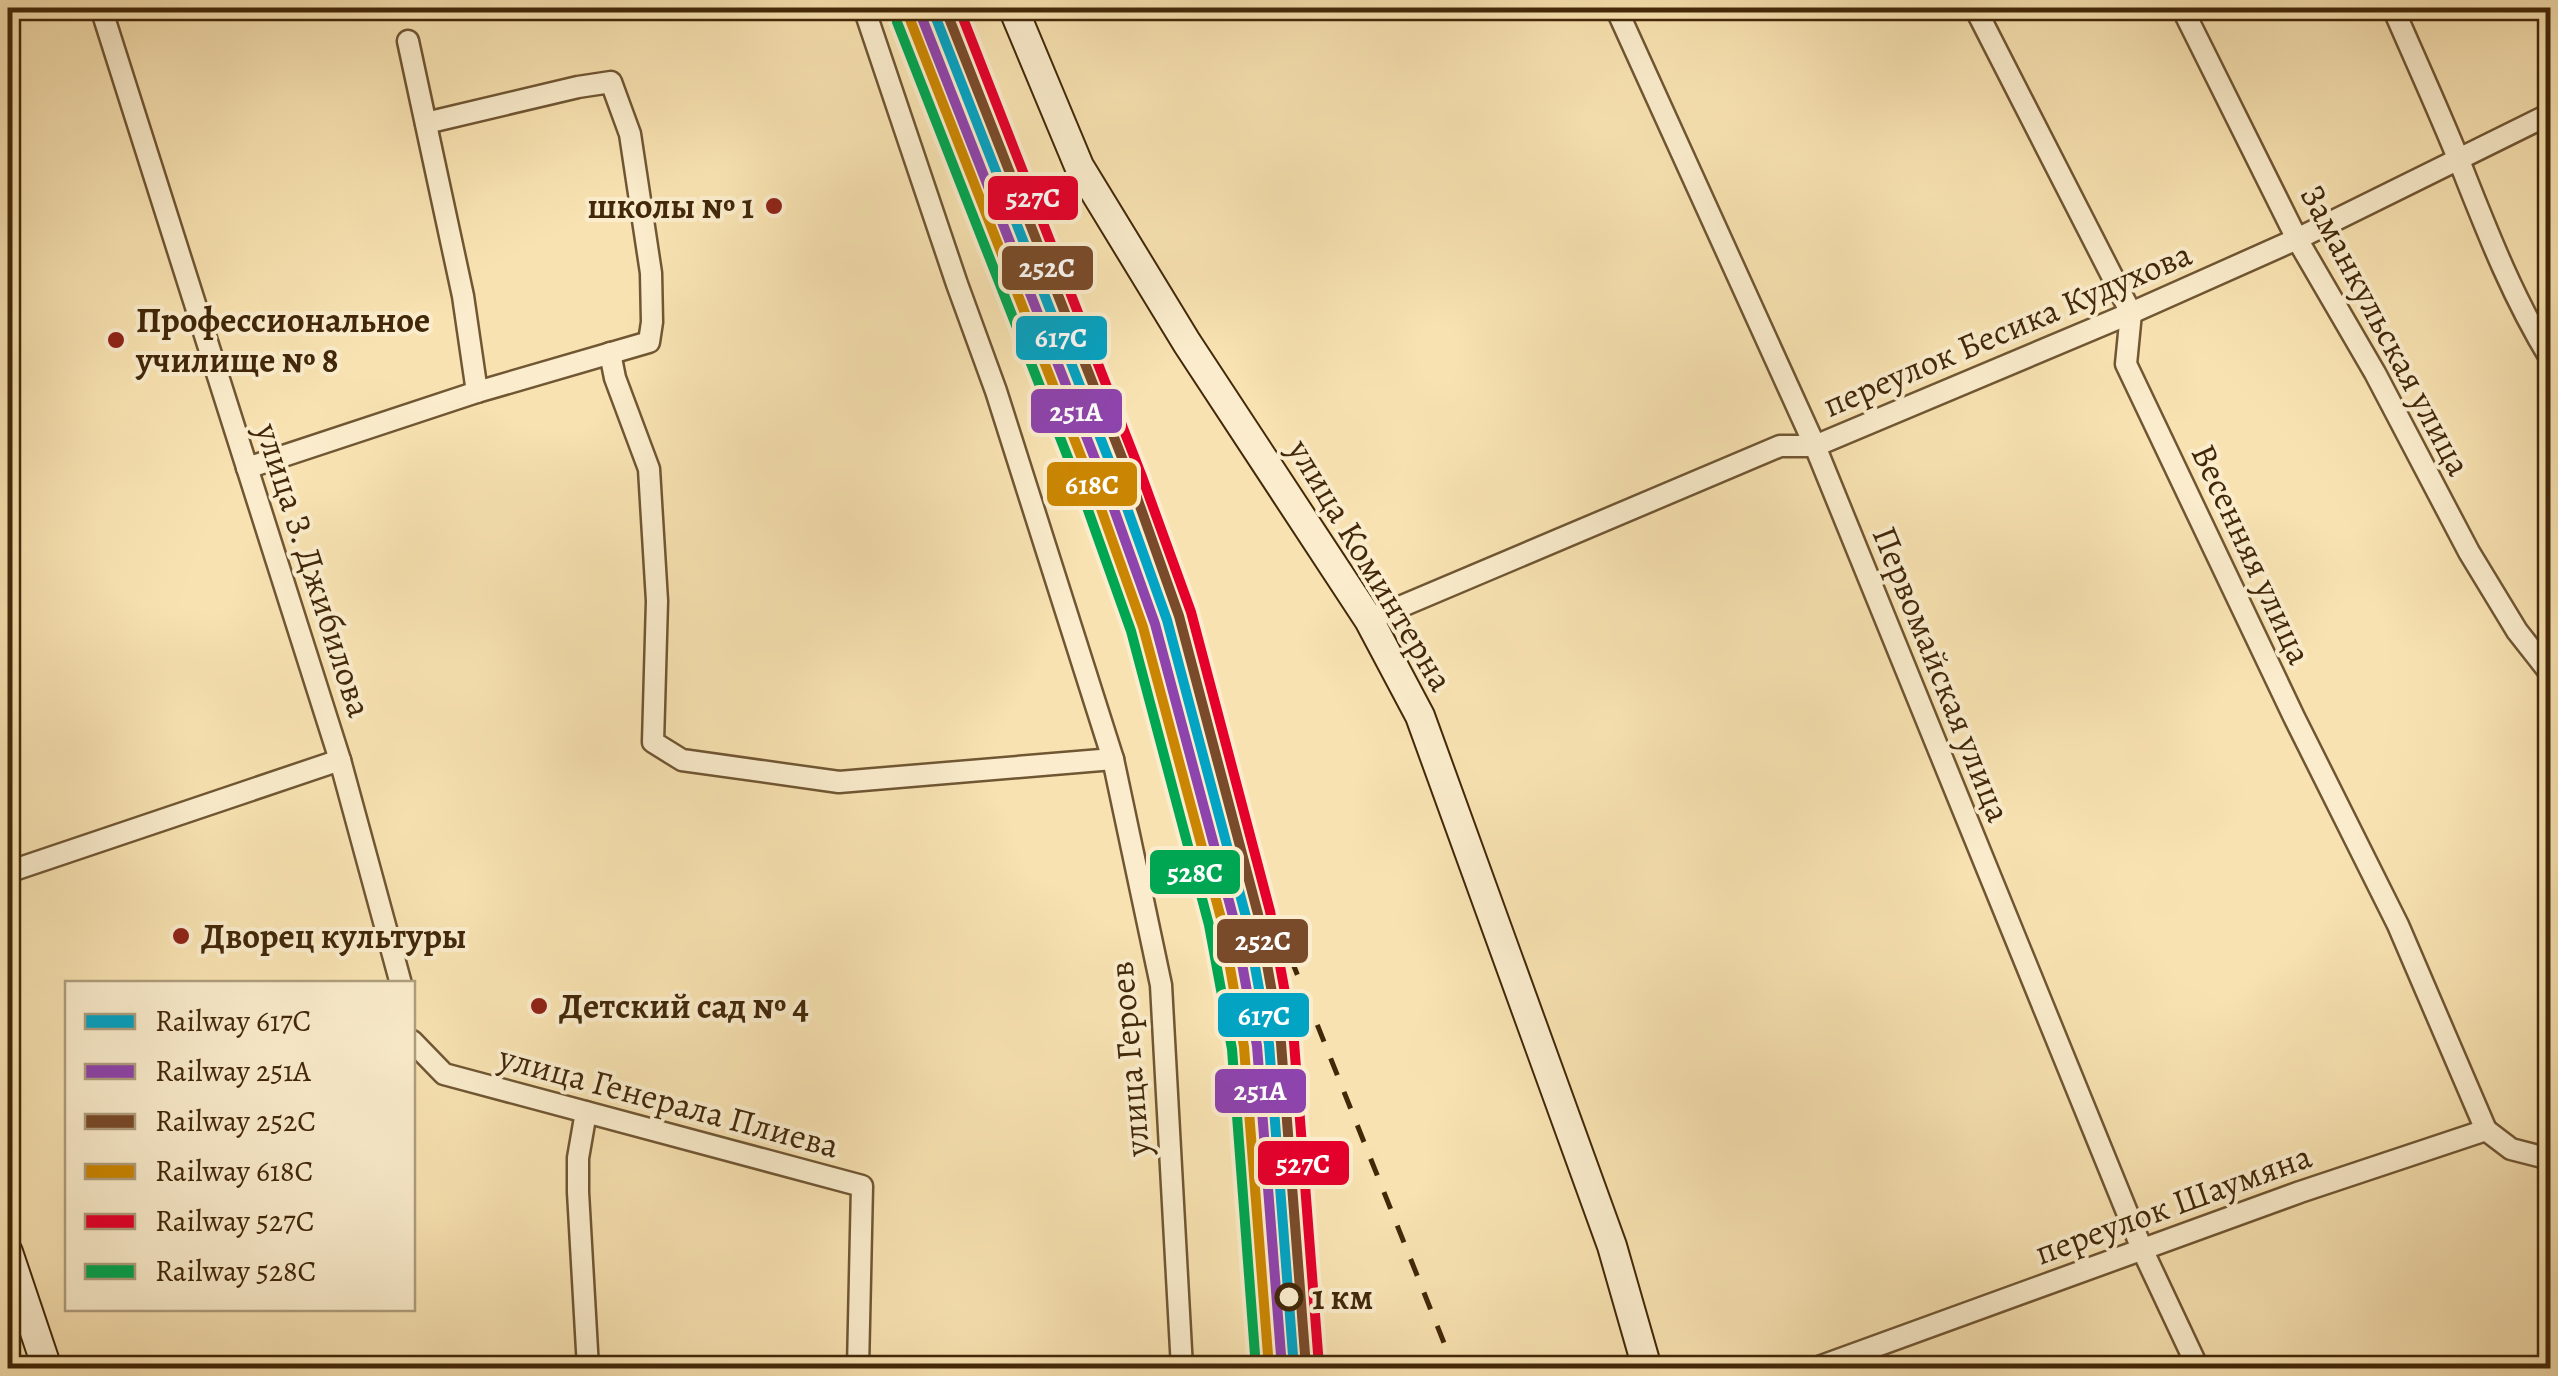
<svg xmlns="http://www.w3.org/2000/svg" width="2558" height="1376" font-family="Alegreya,serif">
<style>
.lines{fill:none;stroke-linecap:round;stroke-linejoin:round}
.street-casing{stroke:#705633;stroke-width:25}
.secondary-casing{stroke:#422809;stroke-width:32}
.street{stroke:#faeccc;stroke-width:20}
.secondary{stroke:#faeccc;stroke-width:28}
.rail{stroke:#422809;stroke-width:5;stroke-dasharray:18 18;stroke-linecap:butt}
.rail-1-casing{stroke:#faeccc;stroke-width:18}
.rail-2-casing{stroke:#faeccc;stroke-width:18}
.rail-3-casing{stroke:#faeccc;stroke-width:18}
.rail-4-casing{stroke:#faeccc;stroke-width:18}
.rail-5-casing{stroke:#faeccc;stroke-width:18}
.rail-6-casing{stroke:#faeccc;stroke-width:18}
.rail-1{stroke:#03a3c4;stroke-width:10}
.rail-2{stroke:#8e44ad;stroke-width:10}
.rail-3{stroke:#7a4b2a;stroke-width:10}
.rail-4{stroke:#ca8602;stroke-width:10}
.rail-5{stroke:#e4002b;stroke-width:10}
.rail-6{stroke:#00a651;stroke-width:10}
.poi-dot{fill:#8f2418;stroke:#faeccc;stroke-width:4}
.stop-dot{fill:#faeccc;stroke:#422809;stroke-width:5}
.labels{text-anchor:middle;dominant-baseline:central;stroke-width:8;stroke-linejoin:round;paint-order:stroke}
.poi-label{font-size:35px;font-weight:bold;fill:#422809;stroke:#faeccc;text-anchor:start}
.street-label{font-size:35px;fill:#422809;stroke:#faeccc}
.stop-label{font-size:35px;font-weight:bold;fill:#422809;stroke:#faeccc;text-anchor:start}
.line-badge{stroke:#faeccc;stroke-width:4}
.badge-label{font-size:28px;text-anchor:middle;font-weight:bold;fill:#fff}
</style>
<rect width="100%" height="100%" fill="#f8e2b1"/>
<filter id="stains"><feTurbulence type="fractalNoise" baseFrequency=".002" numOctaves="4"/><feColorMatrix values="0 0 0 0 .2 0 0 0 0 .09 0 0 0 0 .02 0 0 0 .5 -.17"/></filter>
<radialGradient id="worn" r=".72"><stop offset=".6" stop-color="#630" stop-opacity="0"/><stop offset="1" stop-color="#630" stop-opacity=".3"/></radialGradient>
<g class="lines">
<defs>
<g id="street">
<path d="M 101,8 L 340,760 L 401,984"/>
<path d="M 864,8 L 957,284 L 996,391 L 1113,759 L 1161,985 L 1182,1368"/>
<path d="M 1616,8 L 1815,446 L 2142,1249 L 2198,1368"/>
<path d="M 1975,8 L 2131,313 L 2126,364 L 2294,717 L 2398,925 L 2486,1130"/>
<path d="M 2182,8 L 2297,239 L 2375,373 L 2469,552 L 2517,631 L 2550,673"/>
<path d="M 2393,8 C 2415,59 2439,111 2460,163 C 2487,231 2512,296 2550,358"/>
<path d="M 8,11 L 16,8"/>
<path d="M 408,41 L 463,296 L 477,392"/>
<path d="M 610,353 L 615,378 L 649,469 L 657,601 L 653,742 L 682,760 L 839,782 L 1113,759"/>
<path d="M 247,468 L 477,392 L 649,342 L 652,322 L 651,273 L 630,134 L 611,82 L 578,87 L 426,123"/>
<path d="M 1369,620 L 1780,446 L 1815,446 L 2131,313 L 2297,239 L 2550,114"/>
<path d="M 8,872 L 340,760"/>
<path d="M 412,1041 L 444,1074 L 862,1186 L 858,1368"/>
<path d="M 586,1112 L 578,1158 L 578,1192 L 588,1368"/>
<path d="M 1816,1368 L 2300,1192 L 2486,1130 L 2511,1149 L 2550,1159"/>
</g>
<g id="secondary">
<path d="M 1013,8 L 1079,166 L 1187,343 L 1369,620 L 1420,716 L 1612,1246 L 1647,1368"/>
<path d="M 8,1252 L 47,1368"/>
</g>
</defs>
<use href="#street" class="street-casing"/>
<use href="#secondary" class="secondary-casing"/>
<use href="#street" class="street"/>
<use href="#secondary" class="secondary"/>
<g class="rail">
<path d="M 945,8 L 1064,311 L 1087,377 L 1132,480 L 1181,634"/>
<path d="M 1167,620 L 1260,881 L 1454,1368"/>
</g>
<defs>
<path id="rail-1" d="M 932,8 L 1118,483 L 1167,620 L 1246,917 L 1269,1044 L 1294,1368"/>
<path id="rail-2" d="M 920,13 L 1106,487 L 1155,624 L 1234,920 L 1257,1046 L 1282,1368"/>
<path id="rail-3" d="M 945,8 L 1130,478 L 1179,616 L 1258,914 L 1281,1043 L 1306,1367"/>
<path id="rail-4" d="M 909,17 L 1095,492 L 1143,627 L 1222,922 L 1244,1047 L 1269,1368"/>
<path id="rail-5" d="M 959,8 L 1141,474 L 1191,612 L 1270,911 L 1294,1042 L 1319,1366"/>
<path id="rail-6" d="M 897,22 L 1083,496 L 1131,631 L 1209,925 L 1232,1049 L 1256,1368"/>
</defs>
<use href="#rail-1" class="rail-1-casing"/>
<use href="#rail-2" class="rail-2-casing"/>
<use href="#rail-3" class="rail-3-casing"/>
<use href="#rail-4" class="rail-4-casing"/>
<use href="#rail-5" class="rail-5-casing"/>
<use href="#rail-6" class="rail-6-casing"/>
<use href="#rail-1" class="rail-1"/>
<use href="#rail-2" class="rail-2"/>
<use href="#rail-3" class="rail-3"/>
<use href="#rail-4" class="rail-4"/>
<use href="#rail-5" class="rail-5"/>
<use href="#rail-6" class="rail-6"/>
</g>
<g class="poi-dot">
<circle cx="774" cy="206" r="10"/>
<circle cx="116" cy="340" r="10"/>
<circle cx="181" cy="936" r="10"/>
<circle cx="539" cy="1006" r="10"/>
</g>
<circle class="stop-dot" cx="1289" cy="1297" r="12"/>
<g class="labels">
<g class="poi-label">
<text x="754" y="206" text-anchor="end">школы № 1</text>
<text x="136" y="320">Профессиональное<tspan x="136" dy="40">училище № 8</tspan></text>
<text x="201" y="936">Дворец культуры</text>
<text x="559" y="1006">Детский сад № 4</text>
</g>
<g class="street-label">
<text transform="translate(2007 329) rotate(-23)">переулок Бесика Кудухова</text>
<text transform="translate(2386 330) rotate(62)">Заманкульская улица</text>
<text transform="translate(2252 554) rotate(65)">Весенняя улица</text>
<text transform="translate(1371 565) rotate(59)">улица Коминтерна</text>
<text transform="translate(314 570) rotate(72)">улица З. Джибилова</text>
<text transform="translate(1942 674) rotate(68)">Первомайская улица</text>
<text transform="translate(1129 1059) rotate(-95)">улица Героев</text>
<text transform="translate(669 1101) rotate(15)">улица Генерала Плиева</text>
<text transform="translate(2173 1204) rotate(-20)">переулок Шаумяна</text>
</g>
<g class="stop-label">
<text x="1312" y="1297">1 км</text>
</g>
</g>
<g class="line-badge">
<rect x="986" y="174" width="94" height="48" rx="10" fill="#e4002b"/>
<rect x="1000" y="244" width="95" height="48" rx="10" fill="#7a4b2a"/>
<rect x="1014" y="314" width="95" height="48" rx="10" fill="#03a3c4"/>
<rect x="1029" y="387" width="95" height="48" rx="10" fill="#8e44ad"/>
<rect x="1045" y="460" width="94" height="48" rx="10" fill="#ca8602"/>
<rect x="1148" y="848" width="94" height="48" rx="10" fill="#00a651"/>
<rect x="1215" y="917" width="95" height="48" rx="10" fill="#7a4b2a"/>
<rect x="1216" y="991" width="95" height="48" rx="10" fill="#03a3c4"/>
<rect x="1213" y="1067" width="95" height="48" rx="10" fill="#8e44ad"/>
<rect x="1256" y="1139" width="95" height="48" rx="10" fill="#e4002b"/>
</g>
<g class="badge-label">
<text x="1033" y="207">527С</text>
<text x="1047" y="277">252С</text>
<text x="1061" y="347">617C</text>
<text x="1076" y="421">251А</text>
<text x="1092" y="494">618С</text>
<text x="1195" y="882">528С</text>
<text x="1263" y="950">252С</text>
<text x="1264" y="1025">617C</text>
<text x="1260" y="1100">251А</text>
<text x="1303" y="1173">527С</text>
</g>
<rect width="2558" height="1376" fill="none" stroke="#f8e2b1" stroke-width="40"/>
<rect x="10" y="10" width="2538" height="1356" fill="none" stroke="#422809" stroke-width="5"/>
<rect x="20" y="20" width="2518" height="1336" fill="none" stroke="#422809" stroke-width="2.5"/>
<rect x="65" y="981" width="350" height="330" fill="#faeccc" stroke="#b09e7e" stroke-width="2.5"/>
<rect x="85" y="1014" width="50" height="15" fill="#03a3c4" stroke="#b09e7e" stroke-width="2.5"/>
<text x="155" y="1031" font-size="30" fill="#422809">Railway 617C</text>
<rect x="85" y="1064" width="50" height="15" fill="#8e44ad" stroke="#b09e7e" stroke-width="2.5"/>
<text x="155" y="1081" font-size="30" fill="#422809">Railway 251А</text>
<rect x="85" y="1114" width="50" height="15" fill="#7a4b2a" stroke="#b09e7e" stroke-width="2.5"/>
<text x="155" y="1131" font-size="30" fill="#422809">Railway 252С</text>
<rect x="85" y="1164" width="50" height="15" fill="#ca8602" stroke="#b09e7e" stroke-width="2.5"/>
<text x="155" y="1181" font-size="30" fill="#422809">Railway 618С</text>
<rect x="85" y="1214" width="50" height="15" fill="#e4002b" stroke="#b09e7e" stroke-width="2.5"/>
<text x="155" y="1231" font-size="30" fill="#422809">Railway 527С</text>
<rect x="85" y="1264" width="50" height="15" fill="#00a651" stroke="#b09e7e" stroke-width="2.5"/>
<text x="155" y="1281" font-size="30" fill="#422809">Railway 528С</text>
<rect width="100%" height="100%" filter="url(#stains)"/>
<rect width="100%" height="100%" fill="url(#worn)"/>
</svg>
